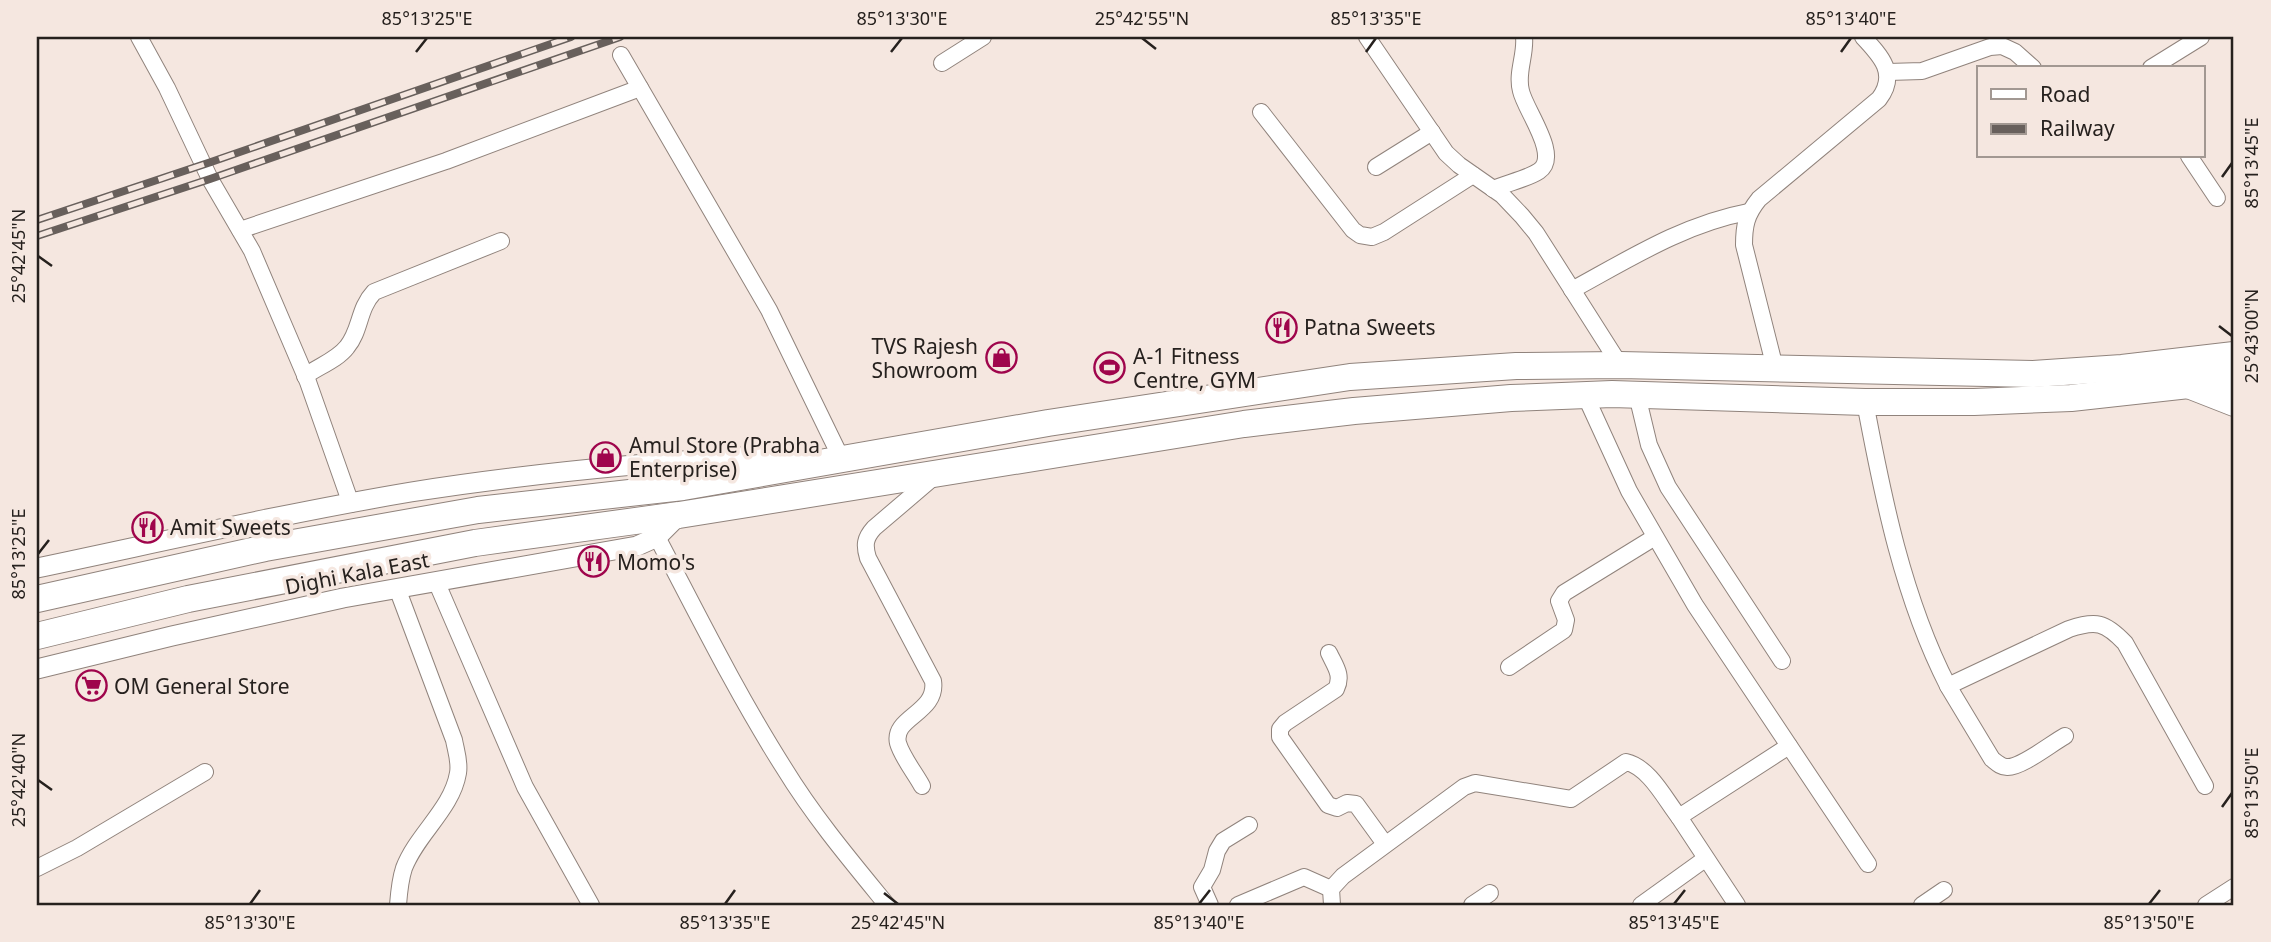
<svg xmlns="http://www.w3.org/2000/svg" width="2271" height="942" font-family="'Noto Sans',sans-serif">
<style>
.lines{fill:none;stroke-linecap:round;stroke-linejoin:round}
.minor-casing{stroke:#90837c;stroke-width:18}
.tertiary-casing{stroke:#90837c;stroke-width:21}
.primary-casing{stroke:#90837c;stroke-width:26}
.trunk-casing{stroke:#90837c;stroke-width:28}
.minor{stroke:#fff;stroke-width:16}
.tertiary{stroke:#fff;stroke-width:19}
.primary{stroke:#fff;stroke-width:24}
.trunk{stroke:#fff;stroke-width:26}
.rail-casing{stroke:#68605c;stroke-width:8}
.rail{stroke:#f5e7e0;stroke-width:5;stroke-dasharray:16;stroke-linecap:butt}
.ticks{fill:none;stroke:#26211e;stroke-width:2.5}
.labels{text-anchor:middle;dominant-baseline:central;stroke-width:7;stroke-linejoin:round;paint-order:stroke}
.poi-label{font-size:21px;fill:#26211e;stroke:#f5e7e0;text-anchor:start}
.street-label{font-size:21px;fill:#26211e;stroke:#f5e7e0}
.neatline{fill:none;stroke:#26211e;stroke-width:2.5}
.ticks-label{font-size:18px;text-anchor:middle;fill:#26211e}
</style>
<rect width="100%" height="100%" fill="#f5e7e0"/>
<g class="lines">
<defs>
<g id="minor">
<path d="M 139,37 L 167,88 L 210,179 L 252,251 L 308,382 L 351,504"/>
<path d="M 1367,37 L 1446,153 L 1459,165 L 1502,195 L 1522,216 L 1536,233 L 1620,365"/>
<path d="M 621,55 L 769,310 L 842,460"/>
<path d="M 942,63 L 983,37"/>
<path d="M 2151,68 L 2201,37"/>
<path d="M 1888,72 L 1922,71 L 1990,47 L 2002,46 L 2015,52 L 2033,68"/>
<path d="M 1261,112 L 1353,230 L 1360,235 L 1372,237 L 1384,232 L 1473,175"/>
<path d="M 2189,156 L 2217,198"/>
<path d="M 1376,167 L 1432,132"/>
<path d="M 1493,189 C 1507,183 1527,179 1539,171 C 1561,156 1525,110 1521,91 C 1516,73 1526,55 1524,37"/>
<path d="M 240,230 L 446,161 L 640,88"/>
<path d="M 1572,290 C 1629,259 1684,224 1748,212"/>
<path d="M 1775,368 L 1744,245 C 1744,226 1746,215 1759,199 L 1879,99 C 1898,74 1881,56 1863,37"/>
<path d="M 305,376 C 319,366 337,360 347,347 C 361,330 358,309 374,292 L 501,241"/>
<path d="M 1585,395 L 1629,491 L 1695,605 L 1868,864"/>
<path d="M 1637,395 L 1649,445 L 1668,487 L 1782,661"/>
<path d="M 1865,402 C 1883,498 1903,598 1948,686 L 2069,629 C 2096,620 2105,622 2125,643 L 2205,786"/>
<path d="M 657,537 C 698,615 737,694 784,768 C 814,817 851,861 887,905"/>
<path d="M 436,581 L 525,787 L 591,905"/>
<path d="M 397,588 L 454,740 C 456,751 460,762 458,773 C 452,809 417,834 404,868 C 400,880 399,892 398,905"/>
<path d="M 1329,653 C 1335,666 1343,675 1336,689 L 1285,723 L 1280,729 L 1280,737 L 1328,805 L 1337,808 L 1347,803 L 1356,804 L 1385,844"/>
<path d="M 1509,667 L 1564,630 L 1566,620 L 1559,601 L 1564,593 L 1655,537"/>
<path d="M 1948,686 L 1992,759 C 1997,763 2001,767 2007,767 C 2021,768 2052,743 2065,736"/>
<path d="M 922,786 C 915,773 902,757 898,743 C 892,717 938,713 933,681 L 868,558 C 864,545 865,538 874,528 L 935,476"/>
<path d="M 37,868 L 77,848 L 205,772"/>
<path d="M 1210,905 L 1202,887 L 1212,870 L 1217,851 L 1223,841 L 1249,825"/>
<path d="M 1238,905 L 1304,877 L 1331,889"/>
<path d="M 1332,905 L 1331,889 L 1343,876 L 1464,787 L 1475,783 L 1571,799 L 1626,762 C 1649,767 1665,799 1679,817"/>
<path d="M 1472,905 L 1490,893"/>
<path d="M 1641,905 L 1705,859"/>
<path d="M 1737,905 L 1679,817 L 1789,746"/>
<path d="M 1922,905 L 1944,890"/>
<path d="M 2206,905 L 2234,887"/>
</g>
<g id="tertiary">
<path d="M 37,568 C 161,542 286,513 411,492 C 525,474 640,463 754,456 L 791,464"/>
<path d="M 37,669 L 172,636 L 343,598 L 637,546 L 657,537 L 679,515"/>
</g>
<path id="primary" d="M 2188,386 L 2234,404"/>
<g id="trunk">
<path d="M 37,599 L 265,548 L 478,510 L 683,487 L 1048,423 L 1350,377 L 1516,366 L 1620,365 L 2033,374 L 2122,368 L 2234,355"/>
<path d="M 37,636 L 188,599 L 475,543 L 679,515 L 1244,424 L 1354,411 L 1511,398 L 1612,394 L 1865,402 L 1974,402 L 2071,398 L 2234,380"/>
</g>
</defs>
<use href="#minor" class="minor-casing"/>
<use href="#tertiary" class="tertiary-casing"/>
<use href="#primary" class="primary-casing"/>
<use href="#trunk" class="trunk-casing"/>
<use href="#minor" class="minor"/>
<use href="#tertiary" class="tertiary"/>
<use href="#primary" class="primary"/>
<use href="#trunk" class="trunk"/>
<defs>
<g id="rail">
<path d="M 37,220 L 211,162 L 571,37"/>
<path d="M 37,236 L 210,179 L 620,37"/>
</g>
</defs>
<use href="#rail" class="rail-casing"/>
<use href="#rail" class="rail"/>
</g>
<path class="ticks" d="M 1142,38 L 1156,49M 416,52 L 427,38M 891,52 L 902,38M 1366,52 L 1376,38M 1841,52 L 1851,38M 2222,177 L 2232,163M 38,256 L 52,266M 2219,326 L 2232,336M 38,554 L 49,540M 38,780 L 52,790M 2222,807 L 2232,793M 884,893 L 898,904M 250,904 L 260,890M 725,904 L 735,890M 1199,904 L 1210,890M 1674,904 L 1685,890M 2149,904 L 2160,890"/>
<defs>
<symbol id="restaurant-ring" viewBox="-11 -11 22 22"><circle r="9.5" fill="#f5e7e0" stroke="#9f054c" stroke-width="1.5"/><path d="M-5-6h1v4h1v-4h1v4h1v-4h1v5L-1.5 .5V6h-2V.5L-5-1ZM5-6V6H3V1.5H1.5Q1.5-4 5-6Z" fill="#9f054c"/></symbol>
<symbol id="shop-ring" viewBox="-11 -11 22 22"><circle r="9.5" fill="#f5e7e0" stroke="#9f054c" stroke-width="1.5"/><path d="M-5-2.5h2.3a2.7 3.5 0 0 1 5.4 0H5L5.5 6h-11ZM-1.5-2.5h3a1.5 2.3 0 0 0-3 0Z" fill="#9f054c"/></symbol>
<symbol id="stadium-ring" viewBox="-11 -11 22 22"><circle r="9.5" fill="#f5e7e0" stroke="#9f054c" stroke-width="1.5"/><path d="M0-5a6.5 5 0 1 0 0 10a6.5 5 0 1 0 0-10ZM-3.5-1.8h7v3.6h-7Z" fill="#9f054c"/></symbol>
<symbol id="supermarket-ring" viewBox="-11 -11 22 22"><circle r="9.5" fill="#f5e7e0" stroke="#9f054c" stroke-width="1.5"/><path d="M-6-5.5h2.5l.6 2H6L4.5 2H-2.5L-4.4-4H-6ZM-1.5 3.2a1.3 1.3 0 1 0 .1 0ZM3 3.2a1.3 1.3 0 1 0 .1 0Z" fill="#9f054c"/></symbol>
</defs>
<g fill-rule="evenodd">
<use href="#restaurant-ring" x="1264" y="310" width="35" height="35"/>
<use href="#shop-ring" x="984" y="340" width="35" height="35"/>
<use href="#stadium-ring" x="1092" y="350" width="35" height="35"/>
<use href="#shop-ring" x="588" y="440" width="35" height="35"/>
<use href="#restaurant-ring" x="130" y="510" width="35" height="35"/>
<use href="#restaurant-ring" x="576" y="544" width="35" height="35"/>
<use href="#supermarket-ring" x="74" y="668" width="35" height="35"/>
</g>
<g class="labels">
<g class="poi-label">
<text x="1304" y="327">Patna Sweets</text>
<text x="978" y="346" text-anchor="end">TVS Rajesh<tspan x="978" dy="24">Showroom</tspan></text>
<text x="1133" y="356">A-1 Fitness<tspan x="1133" dy="24">Centre, GYM</tspan></text>
<text x="629" y="445">Amul Store (Prabha<tspan x="629" dy="24">Enterprise)</tspan></text>
<text x="170" y="527">Amit Sweets</text>
<text x="617" y="562">Momo's</text>
<text x="114" y="686">OM General Store</text>
</g>
<g class="street-label">
<text transform="translate(357 573) rotate(-11)">Dighi Kala East</text>
</g>
</g>
<rect width="2271" height="942" fill="none" stroke="#f5e7e0" stroke-width="77"/>
<rect x="1977" y="66" width="228" height="91" fill="#f5e7e0" stroke="#a29892" stroke-width="2"/>
<rect x="1991" y="89" width="35" height="10" fill="#ffffff" stroke="#a29892" stroke-width="2"/>
<text x="2040" y="102" font-size="21" fill="#26211e">Road</text>
<rect x="1991" y="124" width="35" height="10" fill="#68605c" stroke="#a29892" stroke-width="2"/>
<text x="2040" y="136" font-size="21" fill="#26211e">Railway</text>
<rect x="38" y="38" width="2194" height="866" class="neatline"/>
<g class="ticks-label">
<text x="427" y="25">85°13'25"E</text>
<text x="902" y="25">85°13'30"E</text>
<text x="1142" y="25">25°42'55"N</text>
<text x="1376" y="25">85°13'35"E</text>
<text x="1851" y="25">85°13'40"E</text>
<text transform="translate(2252 163) rotate(-90)" y="6">85°13'45"E</text>
<text transform="translate(19 256) rotate(-90)" y="6">25°42'45"N</text>
<text transform="translate(2252 336) rotate(-90)" y="6">25°43'00"N</text>
<text transform="translate(19 554) rotate(-90)" y="6">85°13'25"E</text>
<text transform="translate(19 780) rotate(-90)" y="6">25°42'40"N</text>
<text transform="translate(2252 793) rotate(-90)" y="6">85°13'50"E</text>
<text x="250" y="929">85°13'30"E</text>
<text x="725" y="929">85°13'35"E</text>
<text x="898" y="929">25°42'45"N</text>
<text x="1199" y="929">85°13'40"E</text>
<text x="1674" y="929">85°13'45"E</text>
<text x="2149" y="929">85°13'50"E</text>
</g>
</svg>
